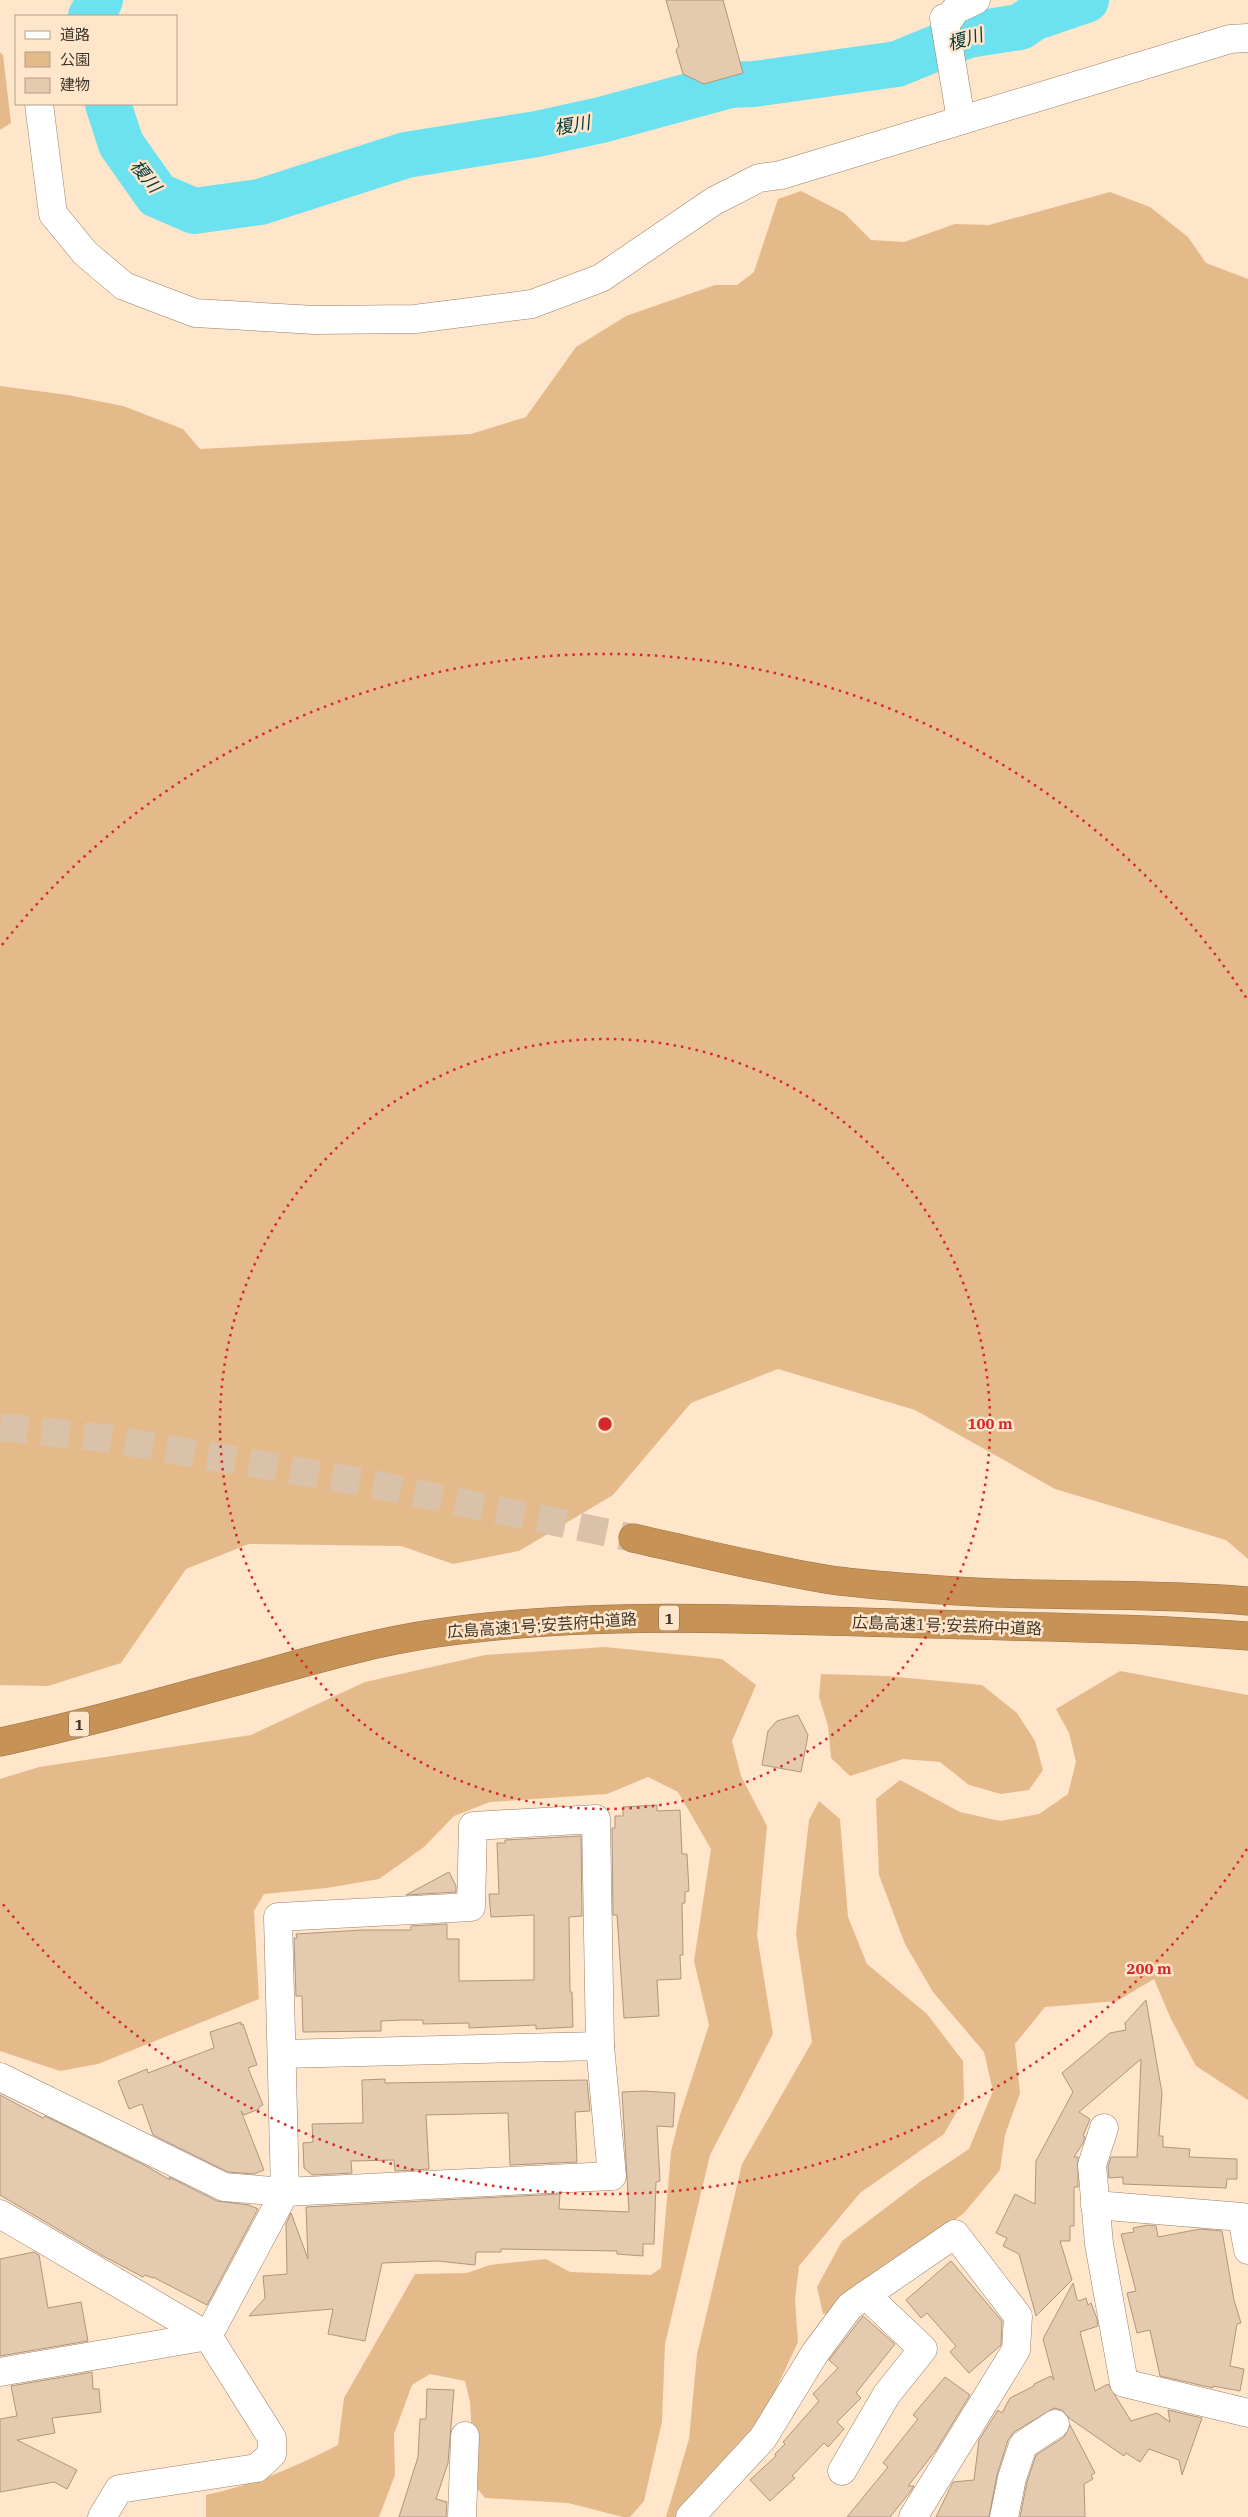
<svg xmlns="http://www.w3.org/2000/svg" width="1248" height="2517" font-family="'IBM Plex Serif','Noto Sans JP',serif">
<style>
.green{fill:#e5ba8b}
.lines{fill:none;stroke-linecap:round;stroke-linejoin:round}
.river{stroke:#6ce2f0;stroke-width:46}
.building{fill:#e4caaf;stroke:#af967c}
.motorway-tunnel{stroke:#d9c2a9;stroke-width:28;stroke-dasharray:28 14;stroke-linecap:butt}
.minor-casing{stroke:#988167;stroke-width:29}
.motorway-casing{stroke:#977146;stroke-width:29}
.minor{stroke:#fff;stroke-width:28}
.motorway{stroke:#c69255;stroke-width:28}
.ring{fill:none;stroke:#d62828;stroke-width:2.5;stroke-dasharray:2.5 5}
.labels{text-anchor:middle;dominant-baseline:central;stroke-width:5;stroke-linejoin:round;paint-order:stroke}
.shield{fill:#ffe5c9;stroke:#796a5a;stroke-width:1}
.shield-label{font-size:15px;font-weight:bold;fill:#3f352a}
.street-label{font-size:16px;fill:#3f352a;stroke:#ffe5c9}
.water-label{font-size:18px;font-style:italic;fill:#003c41;stroke:#ffe5c9}
.centre{fill:#d62828;stroke:#ffe5c9;stroke-width:2.5}
.ring-label{font-size:15px;text-anchor:middle;font-weight:bold;fill:#d62828;stroke:#ffe5c9;stroke-width:5;stroke-linejoin:round;paint-order:stroke}
</style>
<rect width="100%" height="100%" fill="#ffe5c9"/>
<g class="green">
<path d="M 0,52 L 3,55 L 11,123 L 0,130 Z"/>
<path d="M 801,191 L 844,213 L 871,240 L 904,242 L 955,224 L 989,225 L 1110,192 L 1150,207 L 1188,237 L 1206,263 L 1248,279 L 1248,1559 L 1226,1540 L 1055,1489 L 915,1410 L 778,1369 L 691,1403 L 613,1495 L 519,1551 L 453,1564 L 401,1546 L 249,1544 L 186,1569 L 121,1663 L 48,1686 L 0,1685 L 0,386 L 68,395 L 123,406 L 183,429 L 200,449 L 471,434 L 526,417 L 576,347 L 626,316 L 715,285 L 737,285 L 754,272 L 778,199 Z"/>
<path d="M 605,1647 L 722,1659 L 756,1685 L 732,1741 L 741,1776 L 767,1826 L 757,1935 L 773,2034 L 710,2155 L 665,2344 L 662,2422 L 644,2501 L 630,2517 L 623,2517 L 568,2503 L 485,2498 L 475,2486 L 470,2402 L 465,2381 L 430,2374 L 412,2385 L 394,2434 L 395,2475 L 379,2517 L 206,2517 L 206,2495 C 255,2484 293,2468 338,2445 L 344,2398 L 415,2274 L 467,2273 L 490,2265 L 546,2259 L 570,2272 L 651,2275 L 661,2268 L 671,2152 L 680,2115 L 709,2025 L 694,1961 L 711,1849 L 678,1792 L 648,1777 L 607,1794 L 490,1802 L 454,1816 L 424,1847 L 379,1879 L 327,1888 L 264,1894 L 254,1911 L 259,1999 L 98,2064 L 60,2071 L 0,2051 L 0,1779 L 39,1767 L 251,1735 L 365,1682 L 485,1655 Z"/>
<path d="M 1120,1671 L 1248,1695 L 1248,2100 L 1196,2066 L 1171,2019 L 1154,1979 L 1117,2001 L 1045,2007 L 1015,2044 L 1020,2093 L 1005,2135 L 1000,2170 L 964,2213 L 834,2312 L 823,2314 L 817,2287 L 842,2241 L 921,2181 L 969,2149 L 993,2091 L 984,2052 L 933,1992 L 905,1944 L 879,1875 L 876,1799 L 900,1780 L 960,1812 L 1000,1821 L 1039,1814 L 1068,1794 L 1076,1762 L 1069,1733 L 1056,1709 Z"/>
<path d="M 821,1674 L 887,1676 L 982,1685 L 1017,1713 L 1035,1741 L 1043,1770 L 1029,1790 L 1001,1794 L 969,1785 L 940,1762 L 903,1759 L 850,1776 L 831,1758 L 828,1726 L 819,1697 Z"/>
<path d="M 819,1801 L 840,1819 L 848,1917 L 867,1964 L 927,2014 L 963,2061 L 964,2099 L 944,2134 L 860,2193 L 799,2266 L 795,2299 L 798,2342 L 770,2402 L 744,2440 L 679,2517 L 666,2517 L 689,2439 L 697,2354 L 742,2164 L 812,2042 L 796,1934 L 809,1820 Z"/>
</g>
<g class="lines">
<g class="river">
<path d="M 91,16 L 100,0"/>
<path d="M 108,104 L 121,144 L 157,195 L 194,211 L 260,202 L 406,155 L 537,134 L 601,120 L 730,85 L 754,84 L 897,64 L 968,35 L 1020,27 L 1033,18 L 1086,0"/>
</g>
</g>
<g class="building">
<path d="M 666,0 L 723,0 L 743,73 L 704,84 L 683,74 L 676,50 L 679,46 Z"/>
<path d="M 798,1715 L 808,1735 L 801,1772 L 762,1765 L 768,1731 L 777,1721 Z"/>
<path d="M 657,1805 L 657,1811 L 680,1810 L 682,1854 L 687,1854 L 689,1891 L 685,1892 L 685,1903 L 682,1903 L 683,1955 L 680,1955 L 681,1979 L 657,1980 L 659,2016 L 624,2018 L 617,1915 L 613,1915 L 612,1828 L 615,1828 L 615,1816 L 623,1816 L 623,1807 Z"/>
<path d="M 581,1836 L 582,1916 L 569,1917 L 570,1992 L 572,1992 L 573,2027 L 536,2029 L 536,2025 L 469,2028 L 469,2023 L 423,2024 L 423,2020 L 402,2020 L 381,2021 L 381,2031 L 303,2032 L 302,1996 L 296,1996 L 294,1938 L 297,1938 L 296,1934 L 362,1930 L 411,1930 L 411,1926 L 447,1924 L 447,1939 L 459,1939 L 459,1981 L 534,1980 L 534,1915 L 491,1917 L 489,1894 L 499,1894 L 497,1843 L 505,1843 L 505,1840 Z"/>
<path d="M 449,1872 L 456,1886 L 456,1892 L 406,1895 Z"/>
<path d="M 1146,2000 L 1162,2093 L 1159,2136 L 1163,2136 L 1163,2147 L 1190,2149 L 1189,2157 L 1237,2159 L 1237,2179 L 1227,2179 L 1226,2188 L 1123,2184 L 1123,2177 L 1109,2178 L 1108,2167 L 1111,2157 L 1137,2157 L 1141,2059 L 1079,2112 L 1090,2119 L 1083,2136 L 1085,2137 L 1083,2143 L 1074,2157 L 1078,2157 L 1078,2187 L 1074,2187 L 1074,2226 L 1070,2226 L 1070,2241 L 1060,2241 L 1072,2280 L 1036,2316 L 1019,2254 L 1003,2246 L 1007,2238 L 996,2233 L 1015,2194 L 1035,2204 L 1036,2161 L 1073,2092 L 1062,2073 L 1110,2033 L 1126,2030 L 1125,2023 Z"/>
<path d="M 241,2022 L 241,2025 L 243,2024 L 257,2065 L 248,2068 L 263,2105 L 259,2107 L 259,2109 L 244,2115 L 241,2111 L 264,2170 L 254,2174 L 228,2172 L 153,2135 L 142,2104 L 129,2109 L 118,2081 L 147,2069 L 148,2073 L 214,2048 L 210,2032 Z"/>
<path d="M 385,2079 L 385,2083 L 587,2080 L 590,2111 L 575,2112 L 577,2162 L 510,2165 L 508,2113 L 426,2115 L 429,2169 L 395,2171 L 394,2160 L 351,2161 L 352,2173 L 312,2175 L 304,2168 L 303,2143 L 313,2142 L 312,2124 L 363,2123 L 362,2080 Z"/>
<path d="M 644,2091 L 675,2093 L 673,2127 L 657,2126 L 660,2181 L 656,2182 L 654,2244 L 643,2244 L 643,2256 L 617,2254 L 617,2251 L 501,2249 L 501,2252 L 476,2252 L 475,2265 L 438,2261 L 382,2263 L 365,2341 L 328,2334 L 333,2309 L 249,2316 L 265,2298 L 263,2276 L 287,2274 L 286,2224 L 291,2213 L 308,2259 L 306,2207 L 560,2194 L 559,2209 L 629,2212 L 622,2092 Z"/>
<path d="M 0,2095 L 43,2118 L 45,2116 L 146,2166 L 170,2180 L 169,2177 L 217,2201 L 249,2205 L 258,2209 L 207,2305 L 153,2277 L 153,2278 L 145,2275 L 143,2277 L 103,2256 L 0,2195 Z"/>
<path d="M 1148,2225 L 1156,2226 L 1158,2237 L 1200,2229 L 1222,2231 L 1234,2300 L 1241,2323 L 1237,2324 L 1230,2366 L 1244,2369 L 1240,2391 L 1213,2386 L 1213,2388 L 1160,2376 L 1150,2330 L 1137,2333 L 1127,2293 L 1136,2291 L 1121,2234 L 1134,2232 L 1133,2228 Z"/>
<path d="M 34,2252 L 39,2255 L 48,2308 L 81,2302 L 88,2341 L 0,2356 L 0,2259 Z"/>
<path d="M 951,2261 L 1002,2321 L 1001,2345 L 969,2373 L 950,2352 L 956,2346 L 927,2313 L 921,2318 L 906,2300 Z"/>
<path d="M 1073,2283 L 1077,2299 L 1079,2301 L 1086,2298 L 1088,2305 L 1091,2303 L 1097,2319 L 1098,2326 L 1080,2332 L 1095,2391 L 1108,2384 L 1131,2421 L 1157,2413 L 1170,2422 L 1168,2410 L 1202,2418 L 1182,2475 L 1179,2460 L 1149,2449 L 1140,2462 L 1126,2453 L 1124,2456 L 1069,2418 L 1062,2410 L 1054,2408 L 1014,2432 L 1008,2440 L 997,2475 L 989,2517 L 936,2517 L 953,2482 L 974,2480 L 979,2440 L 998,2410 L 1002,2413 L 1010,2398 L 1034,2386 L 1034,2384 L 1051,2376 L 1054,2380 L 1043,2339 Z"/>
<path d="M 863,2316 L 895,2344 L 856,2393 L 861,2398 L 837,2422 L 844,2429 L 828,2447 L 824,2443 L 792,2476 L 795,2478 L 770,2501 L 750,2480 L 776,2456 L 775,2454 L 785,2444 L 783,2442 L 819,2401 L 813,2394 L 838,2368 L 829,2360 Z"/>
<path d="M 92,2372 L 93,2389 L 99,2389 L 101,2412 L 52,2418 L 55,2433 L 17,2440 L 77,2470 L 67,2489 L 54,2482 L 0,2492 L 0,2419 L 17,2416 L 11,2386 Z"/>
<path d="M 945,2377 L 970,2395 L 936,2450 L 908,2486 L 914,2486 L 910,2492 L 890,2517 L 847,2517 L 888,2467 L 883,2463 L 918,2419 L 913,2415 Z"/>
<path d="M 427,2389 L 454,2390 L 448,2463 L 436,2499 L 447,2502 L 446,2517 L 399,2517 L 418,2457 L 420,2419 L 426,2419 Z"/>
<path d="M 1070,2425 L 1095,2473 L 1091,2475 L 1093,2479 L 1084,2484 L 1085,2517 L 1020,2517 L 1027,2482 L 1036,2455 L 1064,2437 Z"/>
</g>
<g class="lines">
<path class="motorway-tunnel" d="M 0,1427 L 104,1438 L 368,1483 L 633,1538"/>
<defs>
<g id="minor">
<path d="M 39,104 L 53,214 L 85,253 L 124,286 L 195,313 L 315,320 L 415,319 L 532,304 L 601,278 L 714,201 L 759,178 L 781,175 L 1230,39 L 1248,38"/>
<path d="M 961,120 L 944,18 L 951,17 L 955,10 L 976,0"/>
<path d="M 282,2054 L 600,2046"/>
<path d="M 0,2077 L 224,2187 L 285,2192 L 612,2176 L 600,2046 L 596,1819 L 473,1826 L 471,1907 L 278,1917 L 285,2192 L 208,2336 L 0,2372"/>
<path d="M 1104,2128 L 1092,2165 L 1099,2244 L 1124,2383 L 1248,2413"/>
<path d="M 1095,2205 L 1242,2217 L 1248,2250"/>
<path d="M 0,2214 L 208,2336 L 272,2438 L 272,2454 L 257,2468 L 119,2489 L 102,2517"/>
<path d="M 842,2471 L 887,2394 L 923,2349 L 866,2295"/>
<path d="M 462,2517 L 465,2436"/>
<path d="M 690,2517 L 763,2438 L 815,2353 L 850,2306 L 955,2234 L 1018,2316 L 1016,2350 L 913,2517"/>
<path d="M 1004,2517 L 1012,2478 L 1023,2445 L 1055,2424"/>
</g>
<g id="motorway">
<path d="M 633,1538 C 697,1552 760,1568 825,1579 C 863,1585 903,1587 942,1590 C 1044,1598 1146,1592 1248,1601"/>
<path d="M 0,1742 C 85,1724 168,1700 252,1677 C 313,1660 374,1642 437,1633 C 590,1611 745,1619 899,1623 C 1015,1627 1132,1627 1248,1636"/>
</g>
</defs>
<use href="#minor" class="minor-casing"/>
<use href="#motorway" class="motorway-casing"/>
<use href="#minor" class="minor"/>
<use href="#motorway" class="motorway"/>
</g>
<g class="ring">
<circle cx="605" cy="1424" r="385"/>
<path d="M1247 1849A770 770 0 0 1 2 1903M2 945A770 770 0 0 1 1247 999"/>
</g>
<g class="labels">
<g class="shield">
<rect x="659" y="1605.5" width="20" height="25" rx="4"/>
<rect x="69" y="1711.5" width="20" height="25" rx="4"/>
</g>
<g class="shield-label">
<text x="669" y="1618">1</text>
<text x="79" y="1724">1</text>
</g>
<g class="street-label">
<text transform="translate(542 1625) rotate(-4)">広島高速1号;安芸府中道路</text>
<text transform="translate(947 1625) rotate(2)">広島高速1号;安芸府中道路</text>
</g>
<g class="water-label">
<text transform="translate(965 39) rotate(-16)">榎川</text>
<text transform="translate(572 125) rotate(-10)">榎川</text>
<text transform="translate(146 176) rotate(51)">榎川</text>
</g>
</g>
<circle cx="605" cy="1424" r="8" class="centre"/>
<g class="ring-label">
<text x="990" y="1429">100 m</text>
<text x="1149" y="1974">200 m</text>
</g>
<rect x="15" y="15" width="162" height="90" fill="#ffe5c9" stroke="#b29f89"/>
<rect x="25" y="31" width="25" height="8" fill="#ffffff" stroke="#b29f89"/>
<text x="60" y="40" font-size="15" fill="#3f352a">道路</text>
<rect x="25" y="52" width="25" height="15" fill="#e5ba8b" stroke="#b29f89"/>
<text x="60" y="65" font-size="15" fill="#3f352a">公園</text>
<rect x="25" y="78" width="25" height="15" fill="#e4caaf" stroke="#b29f89"/>
<text x="60" y="90" font-size="15" fill="#3f352a">建物</text>
</svg>
